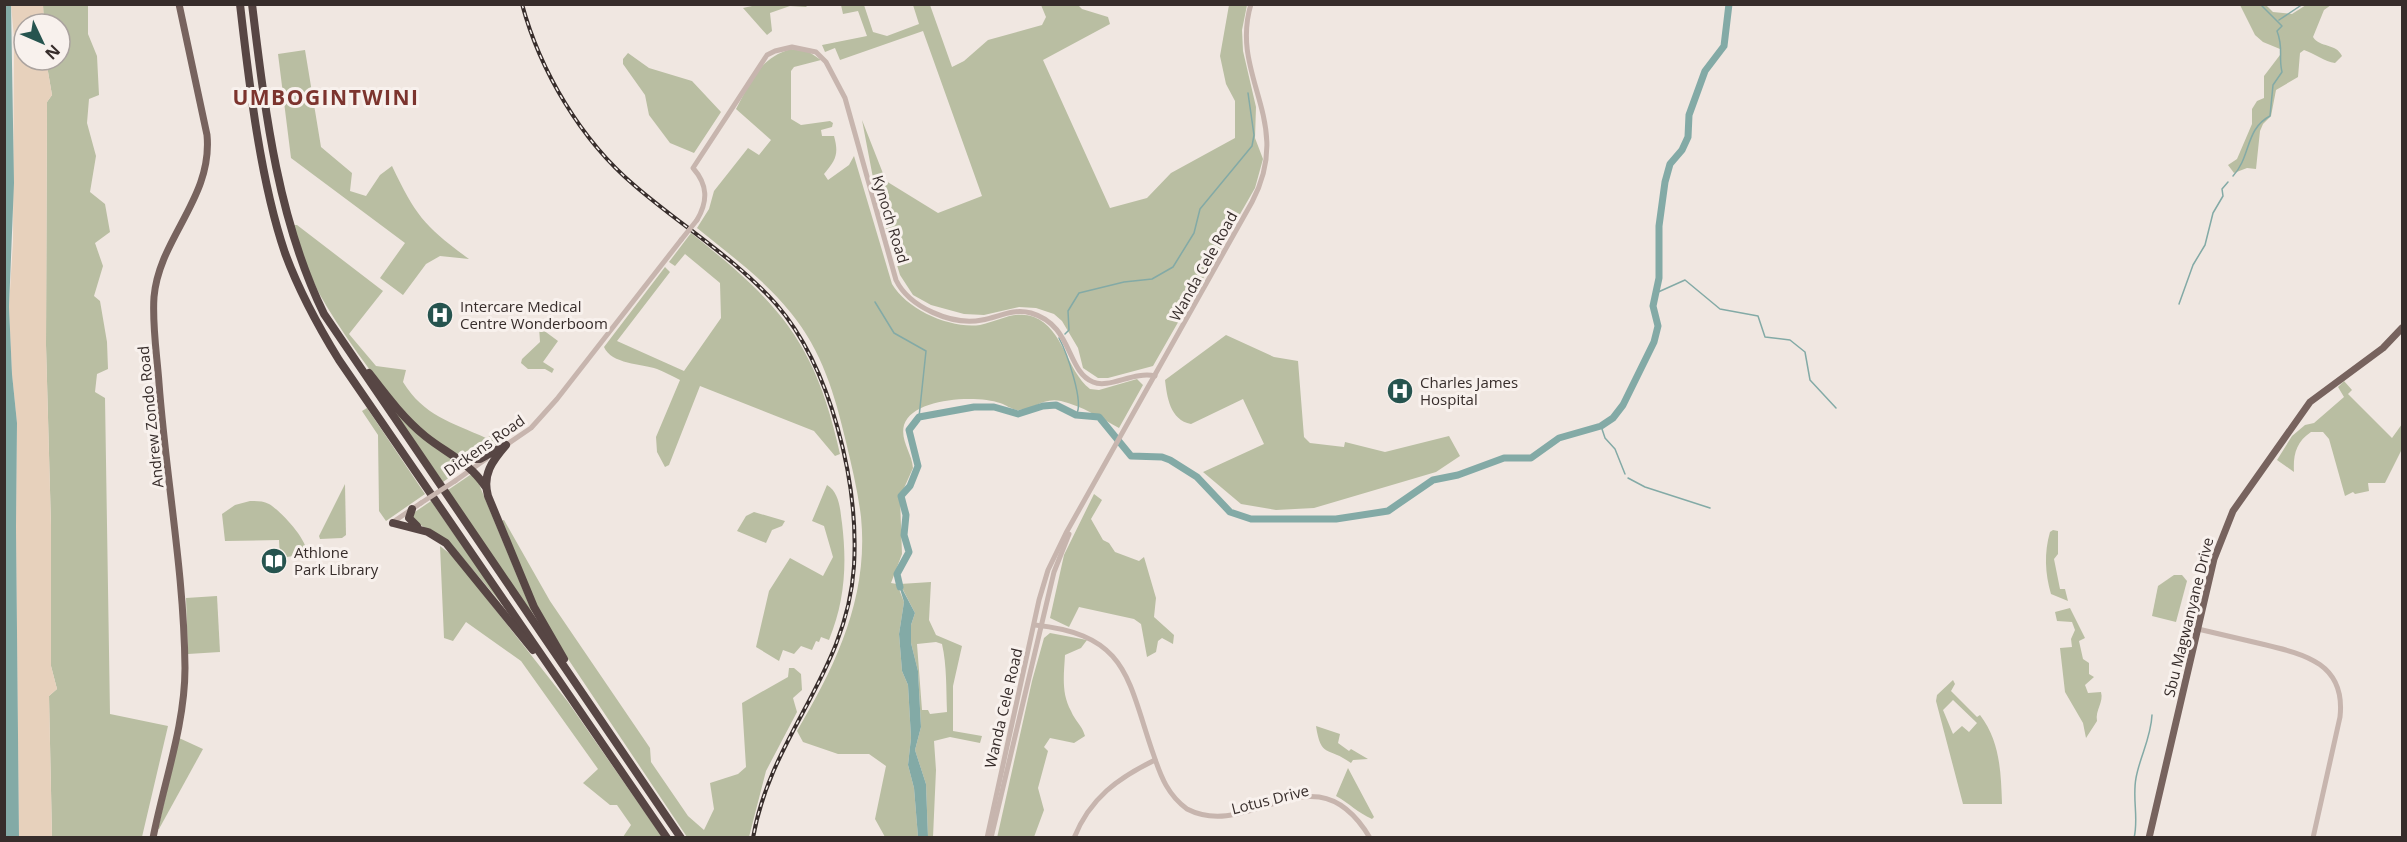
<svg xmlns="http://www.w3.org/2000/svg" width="2407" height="842" font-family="'Open Sans',sans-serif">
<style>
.green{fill:#b9bea2;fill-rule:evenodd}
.sand{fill:#e7d1bc}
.water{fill:#83aaa6}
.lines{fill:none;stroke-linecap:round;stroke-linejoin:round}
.stream{stroke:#83aaa6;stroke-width:1.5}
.river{stroke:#83aaa6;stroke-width:7}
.minor{stroke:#c7b5ae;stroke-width:5}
.major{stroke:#77635e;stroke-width:7}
.highway{stroke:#574644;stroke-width:8}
.rail-casing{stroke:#372d2b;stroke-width:4}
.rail{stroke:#f8f1ed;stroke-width:1.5;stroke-dasharray:4.5;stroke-linecap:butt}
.minor-bridge{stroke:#c7b5ae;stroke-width:5}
.labels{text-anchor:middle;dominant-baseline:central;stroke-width:6;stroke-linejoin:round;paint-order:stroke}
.street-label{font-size:15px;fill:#372d2b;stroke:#f8f1ed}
.poi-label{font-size:15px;fill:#372d2b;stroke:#f8f1ed;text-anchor:start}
.district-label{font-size:21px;font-weight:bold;letter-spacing:1.5px;fill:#7c342e;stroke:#f8f1ed}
</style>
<rect width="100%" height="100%" fill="#f0e7e1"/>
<g class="green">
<path d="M 761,4 L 808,4 L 808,5 L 806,7 L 790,6 L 770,13 L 772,31 L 767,35 L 743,8 Z"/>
<path d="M 43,5 L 88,5 L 88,34 L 97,56 L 99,95 L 89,99 L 87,123 L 96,156 L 90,192 L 105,204 L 110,232 L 95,243 L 103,266 L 94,296 L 100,301 L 107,342 L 108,369 L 97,374 L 95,392 L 105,398 L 110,714 L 168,726 L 142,837 L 52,837 L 49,696 L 57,689 L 51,666 L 51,526 L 46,345 L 47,102 L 52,95 L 46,60 L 60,60 L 60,24 L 44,24 Z"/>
<path d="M 841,5 L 864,5 L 873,32 L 887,36 L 919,24 L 913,5 L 930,5 L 952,67 L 964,61 L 988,40 L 1042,25 L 1046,17 L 1041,5 L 1078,5 L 1082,9 L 1108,17 L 1110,24 L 1043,60 L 1110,208 L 1147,198 L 1171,173 L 1235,138 L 1235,101 L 1226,84 L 1220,56 L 1229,5 L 1247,5 L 1242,30 L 1243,51 L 1256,107 L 1255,138 L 1263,159 L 1255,188 L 1153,366 L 1108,378 L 1098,378 L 1083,368 L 1078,348 L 1062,321 L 1054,314 L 1036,308 L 1019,307 L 984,315 L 964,314 L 931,305 L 913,295 L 900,275 L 877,199 L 862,120 L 886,181 L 938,213 L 982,196 L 923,31 L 840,60 L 835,48 L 825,52 L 822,45 L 867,36 L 858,11 L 843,14 Z"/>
<path d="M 2240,5 L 2266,5 L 2273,12 L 2292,14 L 2306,5 L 2331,5 L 2324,10 L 2313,37 C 2320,48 2336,43 2342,56 L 2335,63 C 2325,62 2314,53 2304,50 L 2300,53 L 2298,77 L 2276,90 L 2271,116 L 2263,124 L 2260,131 L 2256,169 L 2247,168 L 2234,173 L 2228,165 L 2237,159 L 2252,124 L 2252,109 L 2257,101 L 2264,98 L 2264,76 L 2280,55 L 2280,49 L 2263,42 L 2255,35 Z"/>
<path d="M 791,49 L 809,52 L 821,60 L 794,67 L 791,71 L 791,119 L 801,125 L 830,121 L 833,123 L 832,127 L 821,130 L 822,136 L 834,136 C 839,154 836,160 824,174 L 828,180 L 849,165 L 854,156 L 892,284 C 907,310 951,329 980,325 C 999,321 1015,310 1034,317 C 1064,329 1066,370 1090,389 L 1099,390 L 1137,379 L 1143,385 L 1119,428 C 1101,418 1082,406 1061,401 C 1042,397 1033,411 1017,410 C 1011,409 1006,405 1000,403 C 978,395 913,397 904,425 C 900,441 912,453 913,468 L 900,497 L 902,554 L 891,583 L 897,584 L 904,602 L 899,634 L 902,671 L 908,685 L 911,738 L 908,765 L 914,788 L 918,837 L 885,837 L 875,819 L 886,766 L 869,754 L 838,754 L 803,742 L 797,731 C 836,665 869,597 861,517 C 858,492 852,467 846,442 C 835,395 822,351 791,313 C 765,280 730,255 697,228 L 709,209 L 714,191 L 748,148 L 759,155 L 771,140 L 736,109 C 751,82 759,58 791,49 Z"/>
<path d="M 305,50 L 321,147 L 352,173 L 350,191 L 366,196 L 380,175 L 392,166 C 416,216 424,226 469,259 L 440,256 L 426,264 L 403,295 L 380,278 L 405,243 L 291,158 L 278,54 Z"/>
<path d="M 628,53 L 649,68 L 692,81 L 721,112 L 694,153 L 670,143 L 649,115 L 645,95 L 623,64 L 623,59 Z"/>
<path d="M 292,225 L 297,225 L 383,291 L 349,334 L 376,366 L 406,370 L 403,382 C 424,416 451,422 486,438 L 509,427 L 514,431 C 501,440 483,459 466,456 C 420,450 341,333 319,293 C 308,271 300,248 292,225 Z"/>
<path d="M 691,233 C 779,303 815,341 840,454 L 835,456 L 814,431 L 700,386 L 669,465 L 665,467 L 657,452 L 656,437 L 680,380 C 672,376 665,372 657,369 C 642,364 611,364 604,347 L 665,267 L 670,272 L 617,341 L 684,371 L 721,318 L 720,283 L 685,254 L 675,266 L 669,262 Z"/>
<path d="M 539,327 L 558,341 L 543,362 L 554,369 L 552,373 L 545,369 L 528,369 L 521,363 L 522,359 L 540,342 Z"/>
<path d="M 1226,335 L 1274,357 L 1298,361 L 1304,437 L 1310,443 L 1344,447 L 1345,442 L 1385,452 L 1449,436 L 1460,456 L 1436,472 L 1314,508 L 1276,510 L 1241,504 L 1203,472 L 1264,444 L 1243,399 L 1191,424 C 1170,420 1167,397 1165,380 Z"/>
<path d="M 2344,381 L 2352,390 L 2348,394 L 2392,438 L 2402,424 L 2402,449 L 2385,483 L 2368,483 L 2369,491 L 2355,494 L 2353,492 L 2345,496 L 2329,439 L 2323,432 L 2311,432 C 2296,442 2293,455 2294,472 L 2277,460 L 2292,436 L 2305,425 L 2314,423 L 2344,397 L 2338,387 Z"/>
<path d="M 389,404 L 421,437 L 464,467 L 443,482 Z"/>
<path d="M 367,408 L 425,494 L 386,521 L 379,511 L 378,435 L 362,411 Z"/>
<path d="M 470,475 L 476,477 L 535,619 L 448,490 Z"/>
<path d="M 345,484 L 346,535 L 342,538 L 320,539 L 319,536 Z"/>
<path d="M 827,485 C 840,493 840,510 842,523 C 847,564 845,601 829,640 L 821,637 L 819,642 L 816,641 L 812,650 L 801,646 L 794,654 L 783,650 L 779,661 L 756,647 L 769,591 L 790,558 L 823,576 L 833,557 L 824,526 L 812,521 Z"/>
<path d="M 1094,494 L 1102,500 L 1091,519 L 1103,540 L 1109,543 L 1115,552 L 1139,561 L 1144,557 L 1156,598 L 1154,617 L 1174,635 L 1173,644 L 1162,638 L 1158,641 L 1156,652 L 1147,657 L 1141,624 L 1134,619 L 1079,607 L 1069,627 L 1050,618 L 1064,555 Z"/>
<path d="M 250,501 C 257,501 263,501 269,504 C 281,511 308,540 307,554 L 280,558 L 279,540 L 225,541 L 222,514 L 235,505 Z"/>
<path d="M 431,501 L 506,609 L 452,545 L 413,520 L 412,514 Z"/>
<path d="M 754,512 L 785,521 L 782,526 L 772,530 L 766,543 L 737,531 L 746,516 Z"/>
<path d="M 504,520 L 550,601 L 650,748 L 651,762 L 688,816 L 704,830 L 714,809 L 710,783 L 738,774 L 746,767 L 742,703 L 788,677 L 789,668 L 794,668 L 801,674 L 802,690 L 793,698 L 797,712 L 766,771 L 749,837 L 687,837 L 552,635 L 532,596 L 501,521 Z"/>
<path d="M 2053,530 L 2058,531 L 2058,554 L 2054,559 L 2060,589 L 2065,589 L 2068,601 L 2051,594 C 2045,573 2044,553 2050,532 Z"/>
<path d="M 440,546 L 454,557 L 568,702 L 662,837 L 623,837 L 631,825 L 617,805 L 610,805 L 583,783 L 598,769 L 521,661 L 466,622 L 453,641 L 444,638 Z"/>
<path d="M 2174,575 L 2182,575 L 2187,581 L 2176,622 L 2152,616 L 2158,586 Z"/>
<path d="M 931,582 L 929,620 L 936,635 L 962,646 L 953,686 L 953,731 L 982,736 L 980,743 L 950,737 L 934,741 L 936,770 L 933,837 L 928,837 L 926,784 L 915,750 L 921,727 L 918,671 L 911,643 L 911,625 L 915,613 L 900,584 ZM 936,642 L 942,644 C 947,666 946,690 947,712 L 930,714 L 928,710 L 922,710 L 917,644 Z"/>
<path d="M 217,596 L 220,652 L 188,654 L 186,598 Z"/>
<path d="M 2070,608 L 2085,638 L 2079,641 L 2083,659 L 2089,663 L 2089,674 L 2094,677 L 2085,685 L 2088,693 L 2101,692 C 2104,702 2095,710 2097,721 L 2086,738 L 2083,723 L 2065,692 L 2060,648 L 2072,647 L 2071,639 L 2075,630 L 2072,622 L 2057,621 L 2055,612 Z"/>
<path d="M 1050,633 L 1087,640 L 1081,648 L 1065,655 C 1064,674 1061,693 1071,711 C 1075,721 1082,725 1085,736 L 1074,743 L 1050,738 L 1044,747 L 1048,751 L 1038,788 L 1044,810 L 1034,837 L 997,838 L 1032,681 L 1044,638 Z"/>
<path d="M 1953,680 L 1955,684 L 1951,691 L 1977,717 L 1980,715 C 2000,741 2001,772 2002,804 L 1963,804 L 1936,701 L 1937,695 ZM 1953,700 L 1977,723 L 1969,732 L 1962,726 L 1953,734 L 1943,710 Z"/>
<path d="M 1316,726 L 1340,734 L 1338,743 L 1349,751 L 1351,749 L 1368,759 L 1353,760 L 1351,763 C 1328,746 1321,759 1316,726 Z"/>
<path d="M 179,738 L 203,749 L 159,829 L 158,829 Z"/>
<path d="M 1348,768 L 1374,817 L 1372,819 C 1358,813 1349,803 1336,796 Z"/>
</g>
<path class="sand" d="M 11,5 L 43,5 L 44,24 L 24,24 L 24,60 L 46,60 L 52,95 L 47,102 L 46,345 L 51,526 L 51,666 L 57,689 L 49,696 L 52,838 L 19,837 L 16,527 L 17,423 L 12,374 L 9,307 L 13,241 L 14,37 Z"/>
<g class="water">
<path d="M 11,4 L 14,183 L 9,307 L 12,374 L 17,423 L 16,527 L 19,838 L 4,837 L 4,5 Z"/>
<path d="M 897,579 L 915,613 L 911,625 L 911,643 L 918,671 L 921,727 L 915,750 L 926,784 L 928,837 L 918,837 L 914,788 L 908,765 L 911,738 L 908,685 L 902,671 L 899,634 L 904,602 Z"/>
</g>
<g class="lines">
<g class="stream">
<path d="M 2279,20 L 2303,4"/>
<path d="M 2233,176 C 2251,157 2245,129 2270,116 L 2273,85 L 2282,72 C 2278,55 2284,49 2277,31 L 2282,26 L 2260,4"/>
<path d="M 1656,293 L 1685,280 L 1720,309 L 1758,316 L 1765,337 L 1790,340 L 1805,352 L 1810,380 L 1836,408"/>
<path d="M 875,302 L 894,333 L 926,351 L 919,417"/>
<path d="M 2179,304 L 2193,265 L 2205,245 L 2213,213 L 2223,196 L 2222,189 L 2228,182"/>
<path d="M 1065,334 L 1069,330 L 1068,311 L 1079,293 L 1124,282 L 1152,279 L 1173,267 L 1194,233 L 1200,209 L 1252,146 L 1254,135 L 1248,93"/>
<path d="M 1059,338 C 1066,351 1085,403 1076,415"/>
<path d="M 1601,426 L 1605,438 L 1615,449 L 1625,474"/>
<path d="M 1628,478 L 1645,487 L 1710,508"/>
<path d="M 2134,838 C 2139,818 2132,799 2136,778 C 2140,756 2151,738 2152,715"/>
</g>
<path class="river" d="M 900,587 L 897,574 L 909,552 L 904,535 L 906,515 L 901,496 L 910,486 L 918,466 L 909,430 L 919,417 L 974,407 L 994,407 L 1018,414 L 1043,406 L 1056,405 L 1076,415 L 1099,417 L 1131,456 L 1162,457 L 1170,460 L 1197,477 L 1230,512 L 1251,519 L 1336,519 L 1388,511 L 1433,480 L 1458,475 L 1504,458 L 1531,458 L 1559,438 L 1601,426 L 1613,418 L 1623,405 L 1654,342 L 1658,326 L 1653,306 L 1659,278 L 1659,226 L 1665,182 L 1670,164 L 1682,150 L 1688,137 L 1689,115 L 1705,71 L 1724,46 L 1729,4"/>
<g class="minor">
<path d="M 697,220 C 708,201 708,185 693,168 L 767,55 L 775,51 L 792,47 L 816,52 L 826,62 L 845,98 L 896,280 C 909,307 952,326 982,320 C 999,317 1013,308 1031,313 C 1073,325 1066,371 1093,382 C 1109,389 1134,371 1155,376"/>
<path d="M 503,447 L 531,428 L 557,399 L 681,240"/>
<path d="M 455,481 L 486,459"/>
<path d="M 393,522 L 421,503"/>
<path d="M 1035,625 C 1129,635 1127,679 1154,756 C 1161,777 1168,795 1187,809 C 1251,842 1315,745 1370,838"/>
<path d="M 2198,629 C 2219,634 2240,639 2262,644 C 2304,654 2346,663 2340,717 L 2313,838"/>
<path d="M 987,838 L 1039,600 L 1048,570 L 1066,533 L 1252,202 C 1295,121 1229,77 1251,4"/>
<path d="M 991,838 L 1054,572 L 1069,534"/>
<path d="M 1074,838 C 1090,798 1118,778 1155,760"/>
</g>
<g class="major">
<path d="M 153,838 C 164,782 185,725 185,668 C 184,572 166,478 159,383 C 157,355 152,325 154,297 C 159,238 213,198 207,135 L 179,4"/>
<path d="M 2149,838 L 2214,559 L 2233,511 L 2310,402 L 2383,348 L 2402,328"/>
</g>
<g class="highway">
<path d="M 240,4 C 249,82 260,180 285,253 C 299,291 318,326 339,360 L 667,838"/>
<path d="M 252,4 C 265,110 277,218 324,314 L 681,838"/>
<path d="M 369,373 C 386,395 403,418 425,436 C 446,453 469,462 485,486"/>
<path d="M 506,445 C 492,461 482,475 488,496 L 534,607 L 564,659"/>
<path d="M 463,459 L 480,459 L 502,447"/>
<path d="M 412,509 L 409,518 L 417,526"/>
<path d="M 393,523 L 428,532 L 446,543 L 533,650"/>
</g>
<defs>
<g id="rail">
<path d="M 522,4 C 540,71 581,140 634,185 C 680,225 735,258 776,304 C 831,367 859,483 854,566 C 847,674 771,734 753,838"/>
<path d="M 629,4 L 656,4"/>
</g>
</defs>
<use href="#rail" class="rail-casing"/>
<use href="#rail" class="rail"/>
<g class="minor-bridge">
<path d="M 681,240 L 697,220"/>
<path d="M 421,503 L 455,481"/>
</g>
</g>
<defs>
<symbol id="hospital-disc" viewBox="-11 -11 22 22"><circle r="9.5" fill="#26544f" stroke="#f8f1ed"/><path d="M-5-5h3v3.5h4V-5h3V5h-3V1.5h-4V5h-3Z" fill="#fff"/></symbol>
<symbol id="library-disc" viewBox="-11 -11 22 22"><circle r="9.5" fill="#26544f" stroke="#f8f1ed"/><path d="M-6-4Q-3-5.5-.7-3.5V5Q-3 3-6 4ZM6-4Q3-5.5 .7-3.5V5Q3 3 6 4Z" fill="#fff"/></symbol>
</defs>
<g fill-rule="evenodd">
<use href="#hospital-disc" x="425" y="300" width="30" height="30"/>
<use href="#hospital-disc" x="1385" y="376" width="30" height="30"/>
<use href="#library-disc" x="259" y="546" width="30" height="30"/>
</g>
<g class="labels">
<g class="street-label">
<text transform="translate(891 219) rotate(73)">Kynoch Road</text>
<text transform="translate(1203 266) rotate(-61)">Wanda Cele Road</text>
<text transform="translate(150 417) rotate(-96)">Andrew Zondo Road</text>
<text transform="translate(484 445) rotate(-35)">Dickens Road</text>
<text transform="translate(2188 617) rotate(-76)">Sbu Magwanyane Drive</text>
<text transform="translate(1003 708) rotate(-77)">Wanda Cele Road</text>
<text transform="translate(1270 799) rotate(-14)">Lotus Drive</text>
</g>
<g class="poi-label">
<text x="460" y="306">Intercare Medical<tspan x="460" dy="17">Centre Wonderboom</tspan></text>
<text x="1420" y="382">Charles James<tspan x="1420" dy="17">Hospital</tspan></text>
<text x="294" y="552">Athlone<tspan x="294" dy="17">Park Library</tspan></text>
</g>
<g class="district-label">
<text x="326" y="97">UMBOGINTWINI</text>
</g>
</g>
<rect width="2407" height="842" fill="none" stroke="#372d2b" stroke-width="12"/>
<g transform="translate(42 42) rotate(134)"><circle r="28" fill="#f8f1ed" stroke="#aba39f" stroke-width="1.5"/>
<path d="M0-4.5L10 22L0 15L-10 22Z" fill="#26544f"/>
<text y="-9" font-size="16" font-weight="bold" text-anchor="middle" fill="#372d2b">N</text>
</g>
</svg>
